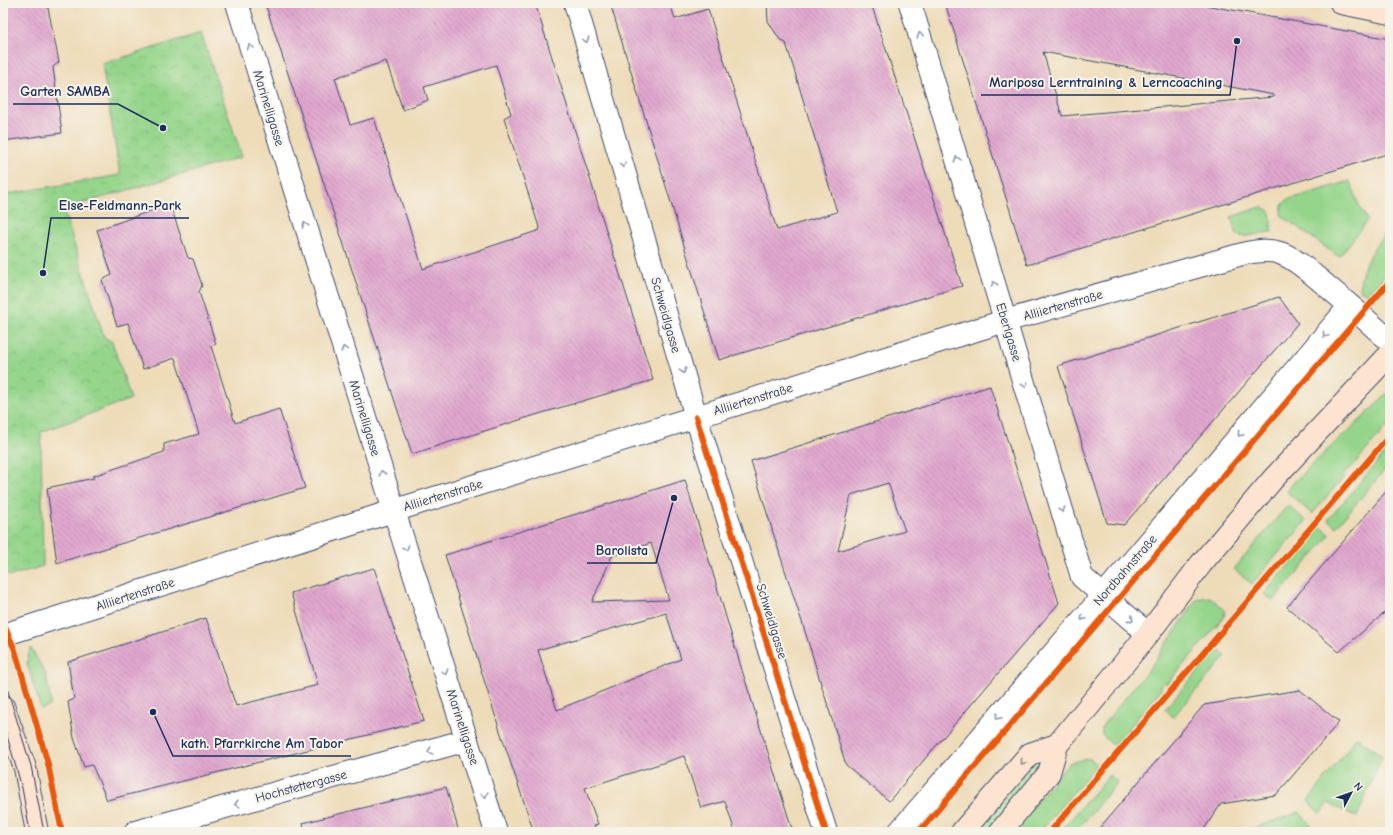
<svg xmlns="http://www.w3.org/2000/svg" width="1393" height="835" font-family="'Comic Neue',sans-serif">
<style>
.grass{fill:#95d58b;stroke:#588274}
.park{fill:url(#park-crowns);stroke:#588274}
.building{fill:url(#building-back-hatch);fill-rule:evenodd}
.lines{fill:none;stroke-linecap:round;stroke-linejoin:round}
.street-casing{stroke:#3b496c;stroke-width:24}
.secondary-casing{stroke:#3b496c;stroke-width:24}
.street{stroke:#fff;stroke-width:22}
.secondary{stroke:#fde4d0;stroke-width:22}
.tram{stroke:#1b2f5e;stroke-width:1}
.cycleway-casing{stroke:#f7f3e8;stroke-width:8}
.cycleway{stroke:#e8590c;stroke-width:6}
.oneway{stroke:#8d97ae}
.oneway2{stroke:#8c8a97}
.labels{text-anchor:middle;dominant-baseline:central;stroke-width:4;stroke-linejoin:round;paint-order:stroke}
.street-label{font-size:13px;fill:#1b2f5e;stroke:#f7f3e8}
.leader{fill:none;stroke:#1b2f5e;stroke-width:1.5}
.callout-dot{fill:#1b2f5e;stroke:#f7f3e8;stroke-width:1.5}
.callout-label{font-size:14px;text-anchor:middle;font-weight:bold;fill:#1b2f5e;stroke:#f7f3e8;stroke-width:4;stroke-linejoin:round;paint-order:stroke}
</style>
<defs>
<pattern id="park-crowns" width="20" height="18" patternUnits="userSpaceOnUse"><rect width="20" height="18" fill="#95d58b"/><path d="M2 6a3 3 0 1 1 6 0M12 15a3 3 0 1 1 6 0" fill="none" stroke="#80b77a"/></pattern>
<pattern id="building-back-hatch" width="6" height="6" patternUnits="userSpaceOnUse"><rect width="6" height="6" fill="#e1a7cf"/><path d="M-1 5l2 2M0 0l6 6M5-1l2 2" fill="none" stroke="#b688ab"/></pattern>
</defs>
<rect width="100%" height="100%" fill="#f7f3e8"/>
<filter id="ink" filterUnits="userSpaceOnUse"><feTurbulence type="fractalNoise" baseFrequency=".025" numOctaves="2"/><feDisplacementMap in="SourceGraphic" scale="8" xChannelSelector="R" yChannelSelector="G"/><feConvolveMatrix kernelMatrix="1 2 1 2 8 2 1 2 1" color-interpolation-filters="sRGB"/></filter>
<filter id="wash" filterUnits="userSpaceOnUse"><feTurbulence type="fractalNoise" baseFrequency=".012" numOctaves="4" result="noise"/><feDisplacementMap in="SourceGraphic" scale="16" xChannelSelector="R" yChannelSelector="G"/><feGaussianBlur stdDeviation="0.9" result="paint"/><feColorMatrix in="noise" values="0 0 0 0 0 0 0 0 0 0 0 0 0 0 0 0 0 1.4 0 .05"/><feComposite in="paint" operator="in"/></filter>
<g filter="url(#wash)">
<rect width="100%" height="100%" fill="#eedcb9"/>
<g class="grass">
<path d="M 1350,181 L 1360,208 L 1367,219 L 1366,222 L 1340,256 L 1336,255 L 1281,215 L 1282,205 L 1287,200 Z"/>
<path d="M 1261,207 L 1270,211 L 1272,232 C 1262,232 1245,239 1237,235 L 1231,217 Z"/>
<path d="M 1390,230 L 1390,270 L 1368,294 L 1360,290 C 1361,285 1360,279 1362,274 C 1365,261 1379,237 1390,230 Z"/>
<path d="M 1386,394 L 1390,394 L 1390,423 L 1350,469 L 1346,471 L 1344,473 L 1344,477 L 1312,514 L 1286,491 C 1317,456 1355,428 1386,394 Z"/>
<path d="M 1390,447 L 1390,464 L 1336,527 L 1328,520 Z"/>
<path d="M 1288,505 L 1306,521 L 1252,584 L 1234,569 Z"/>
<path d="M 1321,527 L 1330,535 L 1273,601 L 1264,594 Z"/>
<path d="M 1210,597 L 1225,610 L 1224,617 L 1168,683 L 1163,683 L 1161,685 L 1161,690 L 1114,746 L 1102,735 L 1102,726 L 1150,668 L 1197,599 Z"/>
<path d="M 31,648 L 46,675 L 51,703 L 49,706 L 41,709 L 27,664 L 28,656 Z"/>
<path d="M 1217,649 L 1226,656 L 1173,717 L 1165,709 Z"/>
<path d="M 1357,737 L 1382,756 L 1357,817 L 1328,803 L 1320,814 L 1308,801 Z"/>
<path d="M 1037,758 L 1045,765 L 988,832 L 974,832 Z"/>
<path d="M 1089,758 L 1097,765 L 1039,832 L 1011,832 L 1069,763 Z"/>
<path d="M 1109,775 L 1118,782 L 1075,832 L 1060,832 Z"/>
<path d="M 1299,812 L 1317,832 L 1245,832 L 1246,831 Z"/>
</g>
<path class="park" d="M 201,33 L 242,157 L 63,209 L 104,337 L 112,342 L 131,399 L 41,432 L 43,566 L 11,576 L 3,572 L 3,196 L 8,194 L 120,175 L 102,64 Z"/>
<g id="blocks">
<g class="building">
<path d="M 3,3 L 47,3 L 59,62 L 53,67 L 62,133 L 3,141 Z"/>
<path d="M 265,3 L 535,3 L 653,380 L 532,416 L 412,454 ZM 386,61 L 403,110 L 428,100 L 424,87 L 496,65 L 511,114 L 504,118 L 540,230 L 423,269 L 374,118 L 350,125 L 335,78 Z"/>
<path d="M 610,3 L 670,3 L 675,19 L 708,9 L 777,230 L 837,212 L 786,43 L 780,40 L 768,21 L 767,3 L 871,3 L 962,286 L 719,360 Z"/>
<path d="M 945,3 L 1194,3 L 1390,39 L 1390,153 L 1027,265 ZM 1043,52 L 1274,95 L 1274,97 L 1062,116 Z"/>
<path d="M 170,204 L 188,258 L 193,259 L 202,285 L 199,292 L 216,344 L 211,346 L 235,423 L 279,409 L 305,488 L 57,563 L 47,488 L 94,478 L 93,476 L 164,452 L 164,444 L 199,434 L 175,358 L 143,369 L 128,323 L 117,326 L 102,280 L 112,275 L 97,230 Z"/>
<path d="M 1279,297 L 1298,323 L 1124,525 L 1107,523 L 1058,366 Z"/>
<path d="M 990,386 L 1059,603 L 988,685 L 889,801 L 846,765 L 803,625 L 780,555 L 751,461 ZM 888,483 L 905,531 L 838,551 L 851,495 Z"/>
<path d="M 685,480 L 741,667 L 793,832 L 735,832 L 725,801 L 701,808 L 684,756 L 585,788 L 598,824 L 594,826 L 596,832 L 534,832 L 500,731 L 445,555 ZM 651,543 L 669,600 L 592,602 L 612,556 ZM 666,613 L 681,659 L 557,710 L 538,650 Z"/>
<path d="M 1390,487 L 1390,608 L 1339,652 L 1287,607 Z"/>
<path d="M 374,568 L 424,721 L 107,800 L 92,765 L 84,767 L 74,738 L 68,702 L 74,699 L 68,662 L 206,618 L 236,706 L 318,685 L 291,593 Z"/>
<path d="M 1300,690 L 1339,722 L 1276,795 L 1221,804 L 1202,832 L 1096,832 L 1204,705 Z"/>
<path d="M 446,787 L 459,832 L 305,832 L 303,823 Z"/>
</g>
</g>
</g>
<g filter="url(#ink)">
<use href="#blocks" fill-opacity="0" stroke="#3b496c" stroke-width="1"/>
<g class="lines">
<defs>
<g id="street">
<path d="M 237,3 L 394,511 L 496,832"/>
<path d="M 575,3 L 696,417 L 826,832"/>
<path d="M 910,3 L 1082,577 L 1148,634"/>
<path d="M 3,635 L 412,505 L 1005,321 L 1246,253 C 1257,251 1269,249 1280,253 C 1295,258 1310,272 1322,282 C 1345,301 1368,321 1390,341"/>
<path d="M 135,832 L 467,740"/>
<path d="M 899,832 L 1103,596 L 1350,306"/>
</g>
<g id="secondary">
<path d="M 1341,3 L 1390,13"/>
<path d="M 3,706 L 25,768 L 37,832"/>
<path d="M 962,832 L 1030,754 L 1057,745"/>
<path d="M 1000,832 L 1049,773 L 1057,745 L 1148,634 L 1201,564 L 1273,479 L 1390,354"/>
</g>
</defs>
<use href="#street" class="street-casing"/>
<use href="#secondary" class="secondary-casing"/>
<use href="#street" class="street"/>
<use href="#secondary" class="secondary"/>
<g class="tram">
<path d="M 3,675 L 31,766 L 44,832"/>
<path d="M 3,722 L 22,788 L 30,832"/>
</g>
<defs>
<g id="cycleway">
<path d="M 696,417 L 826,832"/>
<path d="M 3,623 L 15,650 L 48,764 L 62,832"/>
<path d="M 919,832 L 1390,281"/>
<path d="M 1050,832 L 1390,435"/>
</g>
</defs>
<use href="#cycleway" class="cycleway-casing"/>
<use href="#cycleway" class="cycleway"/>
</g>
<defs><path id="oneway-chevron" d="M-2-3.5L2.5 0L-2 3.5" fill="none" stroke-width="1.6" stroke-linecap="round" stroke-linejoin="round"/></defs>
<g class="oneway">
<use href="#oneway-chevron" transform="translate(920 35) rotate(-107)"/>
<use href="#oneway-chevron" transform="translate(586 40) rotate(74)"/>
<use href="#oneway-chevron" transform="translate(250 47) rotate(-107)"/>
<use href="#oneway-chevron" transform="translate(957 159) rotate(-107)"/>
<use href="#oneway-chevron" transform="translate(623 165) rotate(74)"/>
<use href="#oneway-chevron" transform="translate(305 225) rotate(-107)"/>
<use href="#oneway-chevron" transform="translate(994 284) rotate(-107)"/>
<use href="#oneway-chevron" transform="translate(1325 335) rotate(130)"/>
<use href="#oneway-chevron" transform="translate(344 349) rotate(-107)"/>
<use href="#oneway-chevron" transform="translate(683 371) rotate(74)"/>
<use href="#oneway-chevron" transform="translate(1025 385) rotate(73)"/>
<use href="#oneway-chevron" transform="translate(1240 434) rotate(130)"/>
<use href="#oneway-chevron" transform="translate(382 473) rotate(-107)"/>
<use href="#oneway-chevron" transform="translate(1062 510) rotate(73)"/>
<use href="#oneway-chevron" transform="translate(406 548) rotate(72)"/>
<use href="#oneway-chevron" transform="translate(1083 618) rotate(131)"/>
<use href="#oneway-chevron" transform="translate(1131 619) rotate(41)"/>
<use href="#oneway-chevron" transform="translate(445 672) rotate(72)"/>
<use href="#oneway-chevron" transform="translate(998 717) rotate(131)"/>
<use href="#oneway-chevron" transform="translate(430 751) rotate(165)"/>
<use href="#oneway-chevron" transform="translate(485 795) rotate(72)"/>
<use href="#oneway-chevron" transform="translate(237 804) rotate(165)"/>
</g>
<use class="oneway2" href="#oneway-chevron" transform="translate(1023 762) rotate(131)"/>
</g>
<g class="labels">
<g class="street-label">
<text transform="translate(269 108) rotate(73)">Marinelligasse</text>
<text transform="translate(1063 305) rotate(-16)">Alliiertenstraße</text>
<text transform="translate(666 315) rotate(74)">Schweidlgasse</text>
<text transform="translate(1009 332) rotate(73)">Eberlgasse</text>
<text transform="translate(753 399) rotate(-17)">Alliiertenstraße</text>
<text transform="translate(365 418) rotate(73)">Marinelligasse</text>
<text transform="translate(443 495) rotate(-17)">Alliiertenstraße</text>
<text transform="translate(1125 570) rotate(-49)">Nordbahnstraße</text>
<text transform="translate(135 594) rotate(-18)">Alliiertenstraße</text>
<text transform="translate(772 621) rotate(73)">Schweidlgasse</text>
<text transform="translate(463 727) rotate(72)">Marinelligasse</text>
<text transform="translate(301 786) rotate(-15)">Hochstettergasse</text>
</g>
</g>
<path class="leader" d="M1237 41L1230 95H981M163 128L118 104H13M43 273L51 218H189M674 498L656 563H587M153 712L173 756H351"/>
<g class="callout-dot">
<circle cx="1237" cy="41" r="4"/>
<circle cx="163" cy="128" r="4"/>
<circle cx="43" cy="273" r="4"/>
<circle cx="674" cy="498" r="4"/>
<circle cx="153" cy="712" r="4"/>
</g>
<g class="callout-label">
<text x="1106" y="87">Mariposa Lerntraining &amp; Lerncoaching</text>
<text x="65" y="96">Garten SAMBA</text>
<text x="120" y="210">Else-Feldmann-Park</text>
<text x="622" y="555">Barolista</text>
<text x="262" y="748">kath. Pfarrkirche Am Tabor</text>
</g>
<rect width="1393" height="835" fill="none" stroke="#f7f3e8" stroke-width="16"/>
<g transform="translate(1351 793) rotate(49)" stroke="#f7f3e8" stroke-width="3" paint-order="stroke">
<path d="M0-3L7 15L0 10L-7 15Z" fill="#1b2f5e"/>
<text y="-6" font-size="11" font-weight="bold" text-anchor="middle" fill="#1b2f5e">N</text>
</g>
</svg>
